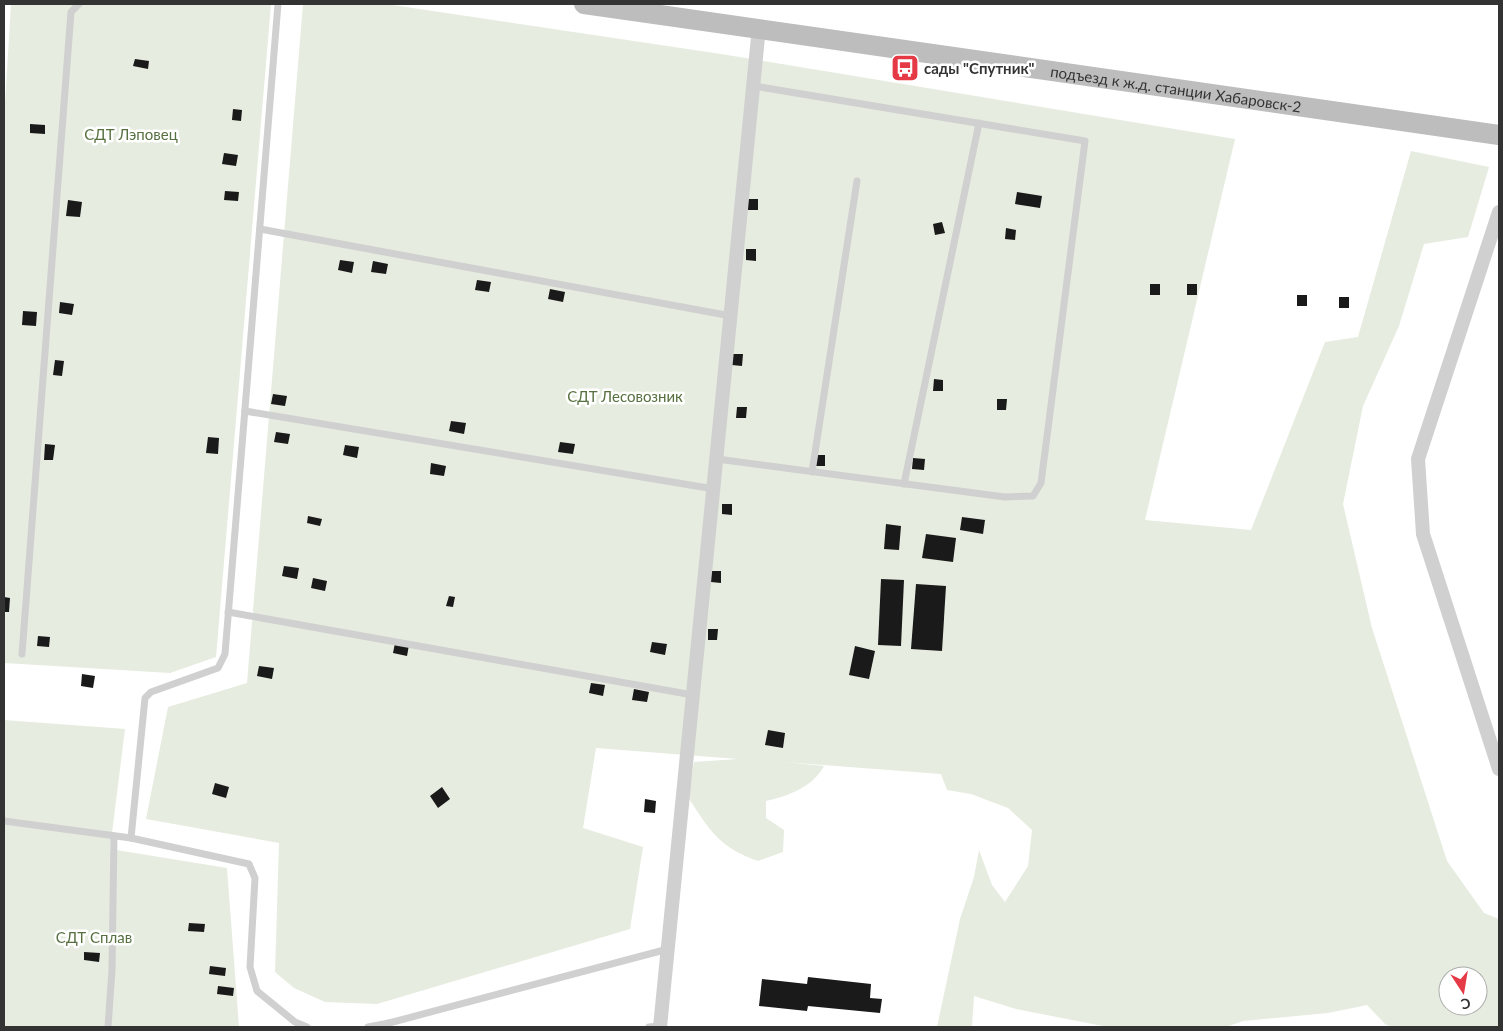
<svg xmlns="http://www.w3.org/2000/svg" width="1503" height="1031" font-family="Lato,sans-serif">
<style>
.green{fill:#e6ecdf;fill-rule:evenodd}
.building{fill:#1a1a1a}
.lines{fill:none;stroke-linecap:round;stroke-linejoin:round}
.lane{stroke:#d0d0d0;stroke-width:7}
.street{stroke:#d0d0d0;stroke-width:14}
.secondary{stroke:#bdbdbd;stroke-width:20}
.labels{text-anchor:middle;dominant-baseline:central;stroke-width:5;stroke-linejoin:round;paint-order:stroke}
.poi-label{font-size:15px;font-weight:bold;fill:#333;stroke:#fff;text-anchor:start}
.street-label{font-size:15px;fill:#333;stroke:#fff}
.park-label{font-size:15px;fill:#56703f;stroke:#fff}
</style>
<rect width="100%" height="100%" fill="#fff"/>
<g class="green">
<path d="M 11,4 L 271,4 L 216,657 L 170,673 L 4,663 L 4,121 Z"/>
<path d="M 303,4 L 386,4 L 721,54 L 1235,139 L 1145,520 L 1251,530 L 1325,342 L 1358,337 L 1411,151 L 1489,167 L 1468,237 L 1424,244 L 1399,326 L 1363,406 L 1343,504 L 1372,628 L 1447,861 L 1484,913 L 1499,919 L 1499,1027 L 1395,1027 L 1386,1025 L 1367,1005 L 1328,1013 L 1243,1021 L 1226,1027 L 1108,1027 L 1016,1009 L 974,996 L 972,1027 L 937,1027 L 960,919 L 974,877 L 979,850 L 992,885 L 1005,902 L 1028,866 L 1032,830 L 1008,808 L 971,794 L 947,790 L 941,774 L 784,762 L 824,766 C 813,787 788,796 766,801 L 766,818 L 784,830 L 783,852 L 758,861 C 720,848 709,830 688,797 L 694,762 L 738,759 L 596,748 L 583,828 L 643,847 L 630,929 L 377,1004 L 325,1002 L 294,988 L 275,972 L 279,843 L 146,819 L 168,707 L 247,683 ZM 1448,976 L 1478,976 L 1478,1006 L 1448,1006 Z"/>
<path d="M 4,720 L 125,729 L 110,849 L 227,868 L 239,1027 L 4,1027 Z"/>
</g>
<g class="building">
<path d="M 135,59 L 149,61 L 148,69 L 133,66 Z"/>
<path d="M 233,109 L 242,110 L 241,121 L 232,120 Z"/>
<path d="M 30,124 L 45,125 L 45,134 L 30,133 Z"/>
<path d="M 224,153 L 238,155 L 236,166 L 222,164 Z"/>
<path d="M 225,191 L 239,192 L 238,201 L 224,200 Z"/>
<path d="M 1017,192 L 1042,196 L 1040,208 L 1015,204 Z"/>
<rect x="748" y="199" width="10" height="11"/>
<path d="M 68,200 L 82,202 L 80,217 L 66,216 Z"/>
<path d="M 942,222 L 945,233 L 935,235 L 933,224 Z"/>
<path d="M 1006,228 L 1016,230 L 1015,240 L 1005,239 Z"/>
<path d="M 746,249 L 756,249 L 756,261 L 746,260 Z"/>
<path d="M 340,260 L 354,262 L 352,273 L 338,270 Z"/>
<path d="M 373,261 L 388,264 L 386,274 L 371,272 Z"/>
<path d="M 477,280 L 491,282 L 489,292 L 475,290 Z"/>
<rect x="1150" y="284" width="10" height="11"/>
<rect x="1187" y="284" width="10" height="11"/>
<path d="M 550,289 L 565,292 L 563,302 L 548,299 Z"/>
<rect x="1297" y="295" width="10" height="11"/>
<rect x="1339" y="297" width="10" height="11"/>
<path d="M 60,302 L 74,304 L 72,315 L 59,313 Z"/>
<path d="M 23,311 L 37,312 L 36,326 L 22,325 Z"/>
<path d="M 733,354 L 743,354 L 742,366 L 732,365 Z"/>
<path d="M 55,360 L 64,361 L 62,376 L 53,375 Z"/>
<path d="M 934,379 L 943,380 L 943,391 L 933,391 Z"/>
<path d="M 273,394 L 287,396 L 285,406 L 271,404 Z"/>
<path d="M 997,399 L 1007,399 L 1006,410 L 997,410 Z"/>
<path d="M 737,407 L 747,407 L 746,418 L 736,418 Z"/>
<path d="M 451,421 L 466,423 L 464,434 L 449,431 Z"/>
<path d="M 276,432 L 290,434 L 288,444 L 274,442 Z"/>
<path d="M 208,437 L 219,438 L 218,454 L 206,453 Z"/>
<path d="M 560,442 L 575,444 L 573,454 L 558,452 Z"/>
<path d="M 45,444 L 55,445 L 53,460 L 44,460 Z"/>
<path d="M 345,445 L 359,447 L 357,458 L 343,455 Z"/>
<rect x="815" y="455" width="10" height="11"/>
<path d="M 913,458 L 925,459 L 924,470 L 912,469 Z"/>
<path d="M 431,463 L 446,466 L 444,476 L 430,474 Z"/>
<path d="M 722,504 L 732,504 L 732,515 L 722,514 Z"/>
<path d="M 308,516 L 322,519 L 320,526 L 307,523 Z"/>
<path d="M 962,517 L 985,520 L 983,534 L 960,530 Z"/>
<path d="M 886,524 L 901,526 L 899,550 L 884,549 Z"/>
<path d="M 926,534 L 956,538 L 953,562 L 922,558 Z"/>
<path d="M 284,566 L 299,568 L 297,579 L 282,576 Z"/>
<path d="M 711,571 L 721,571 L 721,583 L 711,582 Z"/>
<path d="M 313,578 L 327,581 L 325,591 L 311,588 Z"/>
<path d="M 881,579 L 904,580 L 901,646 L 878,645 Z"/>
<path d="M 916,584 L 946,586 L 942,651 L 911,649 Z"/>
<path d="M 449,596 L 455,597 L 453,607 L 446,606 Z"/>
<path d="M 4,597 L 10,598 L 9,612 L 4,612 Z"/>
<path d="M 708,629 L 718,629 L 717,640 L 708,640 Z"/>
<path d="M 38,636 L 50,637 L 49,647 L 37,646 Z"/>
<path d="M 652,642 L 667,644 L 665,655 L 650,652 Z"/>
<path d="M 395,643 L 409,645 L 407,656 L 393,653 Z"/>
<path d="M 855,646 L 875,651 L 869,679 L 849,675 Z"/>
<path d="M 259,666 L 274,668 L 272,679 L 257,676 Z"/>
<path d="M 82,674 L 95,676 L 93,688 L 81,686 Z"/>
<path d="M 591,683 L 605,685 L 603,696 L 589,693 Z"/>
<path d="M 634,689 L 649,692 L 647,702 L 632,700 Z"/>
<path d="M 768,730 L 785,733 L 783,748 L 765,745 Z"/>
<path d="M 215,783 L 229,787 L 226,798 L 212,794 Z"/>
<path d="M 442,787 L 450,799 L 438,808 L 430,796 Z"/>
<path d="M 645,799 L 656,801 L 655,813 L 644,812 Z"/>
<path d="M 189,923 L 205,924 L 204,932 L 188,931 Z"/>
<path d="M 84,952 L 100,953 L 99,962 L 84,960 Z"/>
<path d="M 210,966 L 226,968 L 225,976 L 209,974 Z"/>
<path d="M 808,977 L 871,984 L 870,998 L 882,999 L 880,1013 L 808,1006 L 807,1011 L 759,1006 L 762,979 L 807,984 Z"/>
<path d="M 218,986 L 234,988 L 233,996 L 217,994 Z"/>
</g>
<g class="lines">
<g class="lane">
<path d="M 278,4 L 225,654 L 218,668 L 151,692 L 145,698 L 131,838 L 249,864 L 255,878 L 250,967 L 257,991 L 295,1022 L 307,1027"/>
<path d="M 260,229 L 731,316"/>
<path d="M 245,411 L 714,489"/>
<path d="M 717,459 L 1005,497 L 1033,496 L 1041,483 L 1085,141 L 754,86"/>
<path d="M 812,472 L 857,181"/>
<path d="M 904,484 L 979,123"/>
<path d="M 228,612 L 693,695"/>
<path d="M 22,654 L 71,12 L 79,4"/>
<path d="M 4,821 L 131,838"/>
<path d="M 108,1027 L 112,970 L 114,836"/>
<path d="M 368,1027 L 389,1023"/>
<path d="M 385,1027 L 389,1023 L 668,949"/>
<path d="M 649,1027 L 660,1026"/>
</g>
<g class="street">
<path d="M 1499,212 L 1418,459 L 1423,534 L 1499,769"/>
<path d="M 660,1027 L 759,27"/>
</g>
<path class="secondary" id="s1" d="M 584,4 L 1499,135"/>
</g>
<defs>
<symbol id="bus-square" viewBox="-11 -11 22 22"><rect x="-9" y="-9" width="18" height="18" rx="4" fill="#e63946" stroke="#fff"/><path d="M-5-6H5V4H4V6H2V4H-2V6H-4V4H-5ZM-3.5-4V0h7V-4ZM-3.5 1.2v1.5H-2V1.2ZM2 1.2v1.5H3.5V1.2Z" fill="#fff"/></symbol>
</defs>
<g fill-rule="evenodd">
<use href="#bus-square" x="889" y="52" width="32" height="32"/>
</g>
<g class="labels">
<g class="poi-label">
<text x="924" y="68">сады "Спутник"</text>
</g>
<g class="street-label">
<text stroke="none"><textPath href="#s1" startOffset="598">подъезд к ж.д. станции Хабаровск-2</textPath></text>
</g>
<g class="park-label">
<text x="131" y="134">СДТ Лэповец</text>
<text x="625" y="396">СДТ Лесовозник</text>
<text x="94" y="937">СДТ Сплав</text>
</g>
</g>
<rect width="1503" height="1031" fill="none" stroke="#333333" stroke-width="10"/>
<g transform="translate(1463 991) rotate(168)"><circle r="24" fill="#ffffff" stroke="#adadad"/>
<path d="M0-4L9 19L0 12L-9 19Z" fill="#e63946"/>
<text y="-8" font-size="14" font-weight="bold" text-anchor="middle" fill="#333333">С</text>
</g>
</svg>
